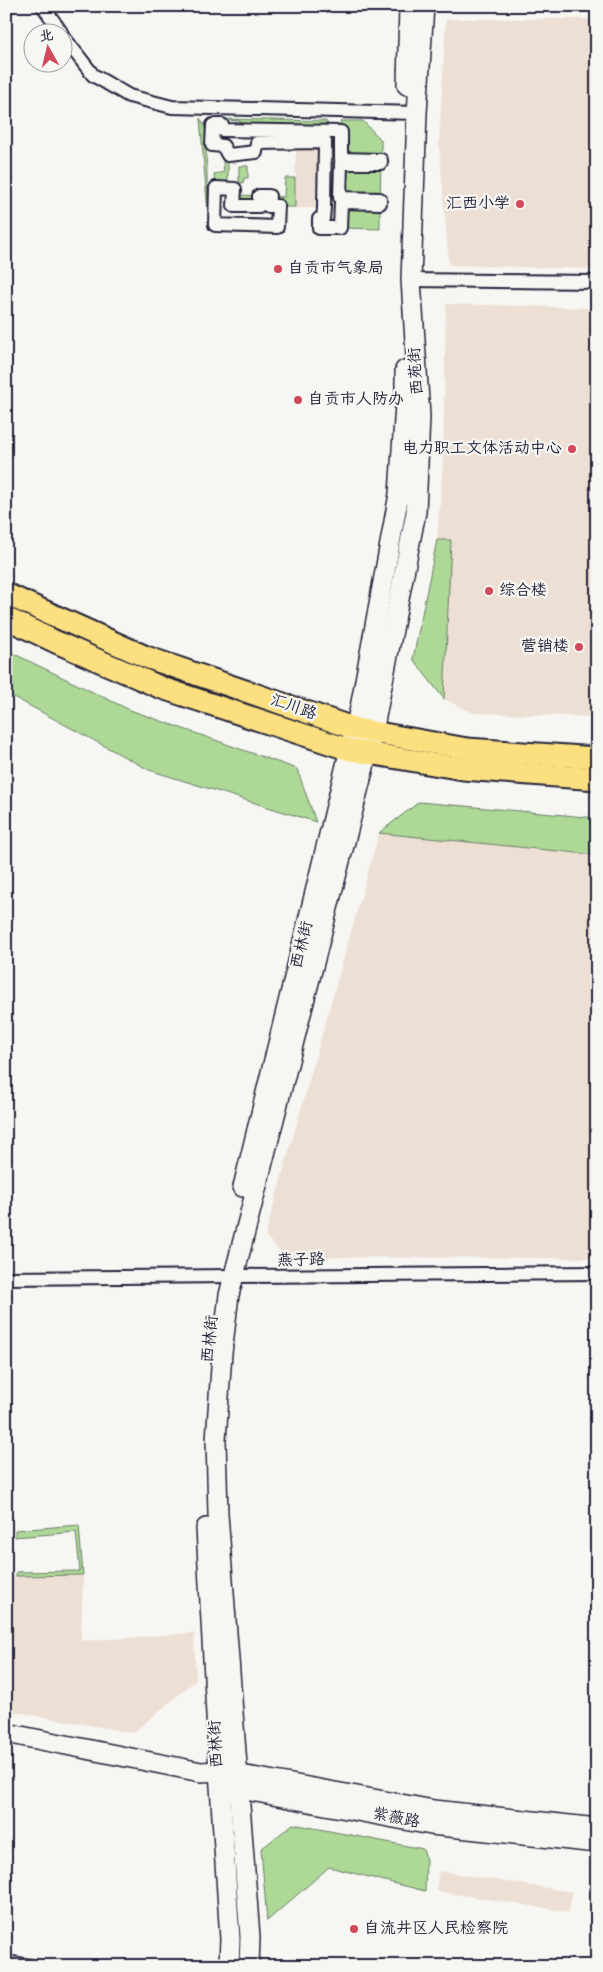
<svg xmlns="http://www.w3.org/2000/svg" width="603" height="1972" font-family="Dekko,'LXGW WenKai TC',sans-serif">
<style>
.built{fill:#eedfd4}
.green{fill:#aed896;stroke:#687d68}
.lines{fill:none;stroke-linecap:round;stroke-linejoin:round}
.street-casing{stroke:#22223b;stroke-width:16}
.secondary-casing{stroke:#22223b;stroke-width:22}
.primary-casing{stroke:#22223b;stroke-width:25}
.street{stroke:#f6f6f2;stroke-width:12}
.secondary{stroke:#f6f6f2;stroke-width:19}
.primary{stroke:#fce080;stroke-width:21}
.poi-dot{fill:#d1495b;stroke:#f6f6f2;stroke-width:2}
.labels{text-anchor:middle;dominant-baseline:central;stroke-width:4.5;stroke-linejoin:round;paint-order:stroke}
.poi-label{font-size:16px;fill:#22223b;stroke:#f6f6f2;text-anchor:start}
.street-label{font-size:16px;fill:#22223b;stroke:#f6f6f2}
</style>
<rect width="100%" height="100%" fill="#f6f6f2"/>
<filter id="ink" filterUnits="userSpaceOnUse"><feTurbulence type="fractalNoise" baseFrequency=".02" numOctaves="2"/><feDisplacementMap in="SourceGraphic" scale="10" xChannelSelector="R" yChannelSelector="G"/><feConvolveMatrix kernelMatrix="1 2 1 2 8 2 1 2 1" color-interpolation-filters="sRGB"/></filter>
<g filter="url(#ink)">
<g class="built">
<path d="M 446,19 L 597,19 L 597,269 L 449,265 L 439,143 Z"/>
<path d="M 296,143 L 324,143 L 323,208 L 295,208 Z"/>
<path d="M 446,304 L 597,308 L 597,717 L 474,713 L 444,699 L 413,659 L 437,540 L 443,462 Z"/>
<path d="M 379,833 L 597,855 L 597,1258 L 285,1257 L 265,1236 Z"/>
<path d="M 83,1575 L 81,1641 L 194,1633 L 196,1680 L 133,1733 L 6,1710 L 6,1576 Z"/>
<path d="M 439,1871 L 572,1892 L 569,1912 L 436,1891 Z"/>
</g>
<g class="green">
<path d="M 200,118 L 205,126 L 209,225 Z"/>
<path d="M 216,119 L 326,121 L 330,127 L 241,131 L 240,121 Z"/>
<path d="M 342,121 L 363,121 L 381,140 L 381,160 L 341,159 L 338,126 Z"/>
<path d="M 222,150 L 228,155 L 228,188 L 239,188 L 239,166 L 248,166 L 248,178 L 244,178 L 243,183 L 240,183 L 240,195 L 259,196 L 259,206 L 234,206 L 235,189 L 215,188 L 214,174 L 224,172 Z"/>
<path d="M 341,163 L 381,163 L 380,199 L 340,198 Z"/>
<path d="M 285,178 L 295,178 L 295,207 L 278,207 L 269,196 L 284,197 Z"/>
<path d="M 341,202 L 380,203 L 380,229 L 340,228 Z"/>
<path d="M 437,540 L 451,540 L 444,699 L 413,659 Z"/>
<path d="M 6,650 L 130,710 L 297,769 L 316,822 L 149,770 L 6,693 Z"/>
<path d="M 419,802 L 597,818 L 597,855 L 379,833 Z"/>
<path d="M 79,1525 L 83,1575 L 16,1576 L 16,1572 L 80,1571 L 76,1532 L 15,1537 L 15,1530 Z"/>
<path d="M 293,1824 L 423,1849 L 426,1860 L 425,1891 L 329,1867 L 267,1921 L 261,1849 Z"/>
</g>
<g class="lines">
<defs>
<g id="street">
<path d="M 43,6 L 61,32"/>
<path d="M 62,35 L 93,75 L 129,96 L 172,107 L 417,113"/>
<path d="M 213,125 L 222,125 L 222,130 L 341,132 L 341,159 L 381,160 L 381,163 L 341,163 L 340,198 L 380,199 L 380,203 L 341,202 L 340,228 L 319,228 L 319,219 L 323,219 L 324,208 L 325,142 L 257,143 L 256,152 L 228,155 L 223,146 L 212,145 Z"/>
<path d="M 216,188 L 235,189 L 234,206 L 259,206 L 259,196 L 269,196 L 268,206 L 278,206 L 277,227 L 215,225 Z"/>
<path d="M 411,280 L 597,282"/>
<path d="M 6,1278 L 597,1273"/>
<path d="M 6,1962 L 30,1966"/>
</g>
<g id="secondary">
<path d="M 407,85 L 409,6"/>
<path d="M 243,1187 L 360,708 L 399,494 L 405,405 L 405,370"/>
<path d="M 206,1528 L 219,1771 L 230,1939 L 229,1966"/>
<path d="M 6,1733 L 201,1772 L 219,1771 L 434,1810 L 597,1828"/>
<path d="M 225,1786 L 431,1825 L 597,1843"/>
<path d="M 249,1966 L 250,1937 L 218,1514 L 216,1440 L 222,1353 L 229,1295 L 373,732 L 416,512 L 420,416 L 411,280 L 417,113 L 424,6"/>
</g>
<g id="primary">
<path d="M 6,594 L 146,657 L 356,729 L 467,749 L 597,758"/>
<path d="M 6,618 L 56,642 L 162,688 L 350,750 L 463,769 L 597,779"/>
</g>
</defs>
<use href="#street" class="street-casing"/>
<use href="#secondary" class="secondary-casing"/>
<use href="#primary" class="primary-casing"/>
<use href="#street" class="street"/>
<use href="#secondary" class="secondary"/>
<use href="#primary" class="primary"/>
</g>
</g>
<g class="poi-dot">
<circle cx="520" cy="204" r="5"/>
<circle cx="278" cy="269" r="5"/>
<circle cx="298" cy="400" r="5"/>
<circle cx="572" cy="449" r="5"/>
<circle cx="489" cy="591" r="5"/>
<circle cx="579" cy="647" r="5"/>
<circle cx="354" cy="1929" r="5"/>
</g>
<g class="labels">
<g class="poi-label">
<text x="510" y="204" text-anchor="end">汇西小学</text>
<text x="288" y="269">自贡市气象局</text>
<text x="308" y="400">自贡市人防办</text>
<text x="562" y="449" text-anchor="end">电力职工文体活动中心</text>
<text x="499" y="591">综合楼</text>
<text x="569" y="647" text-anchor="end">营销楼</text>
<text x="364" y="1929">自流井区人民检察院</text>
</g>
<g class="street-label">
<text transform="translate(417 371) rotate(-94)">西苑街</text>
<text transform="translate(293 708) rotate(19)">汇川路</text>
<text transform="translate(303 945) rotate(-76)">西林街</text>
<text transform="translate(301 1261) rotate(-1)">燕子路</text>
<text transform="translate(211 1339) rotate(-84)">西林街</text>
<text transform="translate(217 1744) rotate(-93)">西林街</text>
<text transform="translate(396 1819) rotate(11)">紫薇路</text>
</g>
</g>
<rect width="603" height="1972" fill="none" stroke="#f6f6f2" stroke-width="25"/>
<rect x="12" y="12" width="578" height="1947" fill="none" stroke="#22223b" stroke-width="2" filter="url(#ink)"/>
<g transform="translate(48 48) rotate(352)"><circle r="24" fill="#f6f6f2" stroke="#a1a1a9"/>
<path d="M0-4L9 19L0 12L-9 19Z" fill="#d1495b"/>
<text y="-8" font-size="14" font-weight="bold" text-anchor="middle" fill="#22223b">北</text>
</g>
</svg>
